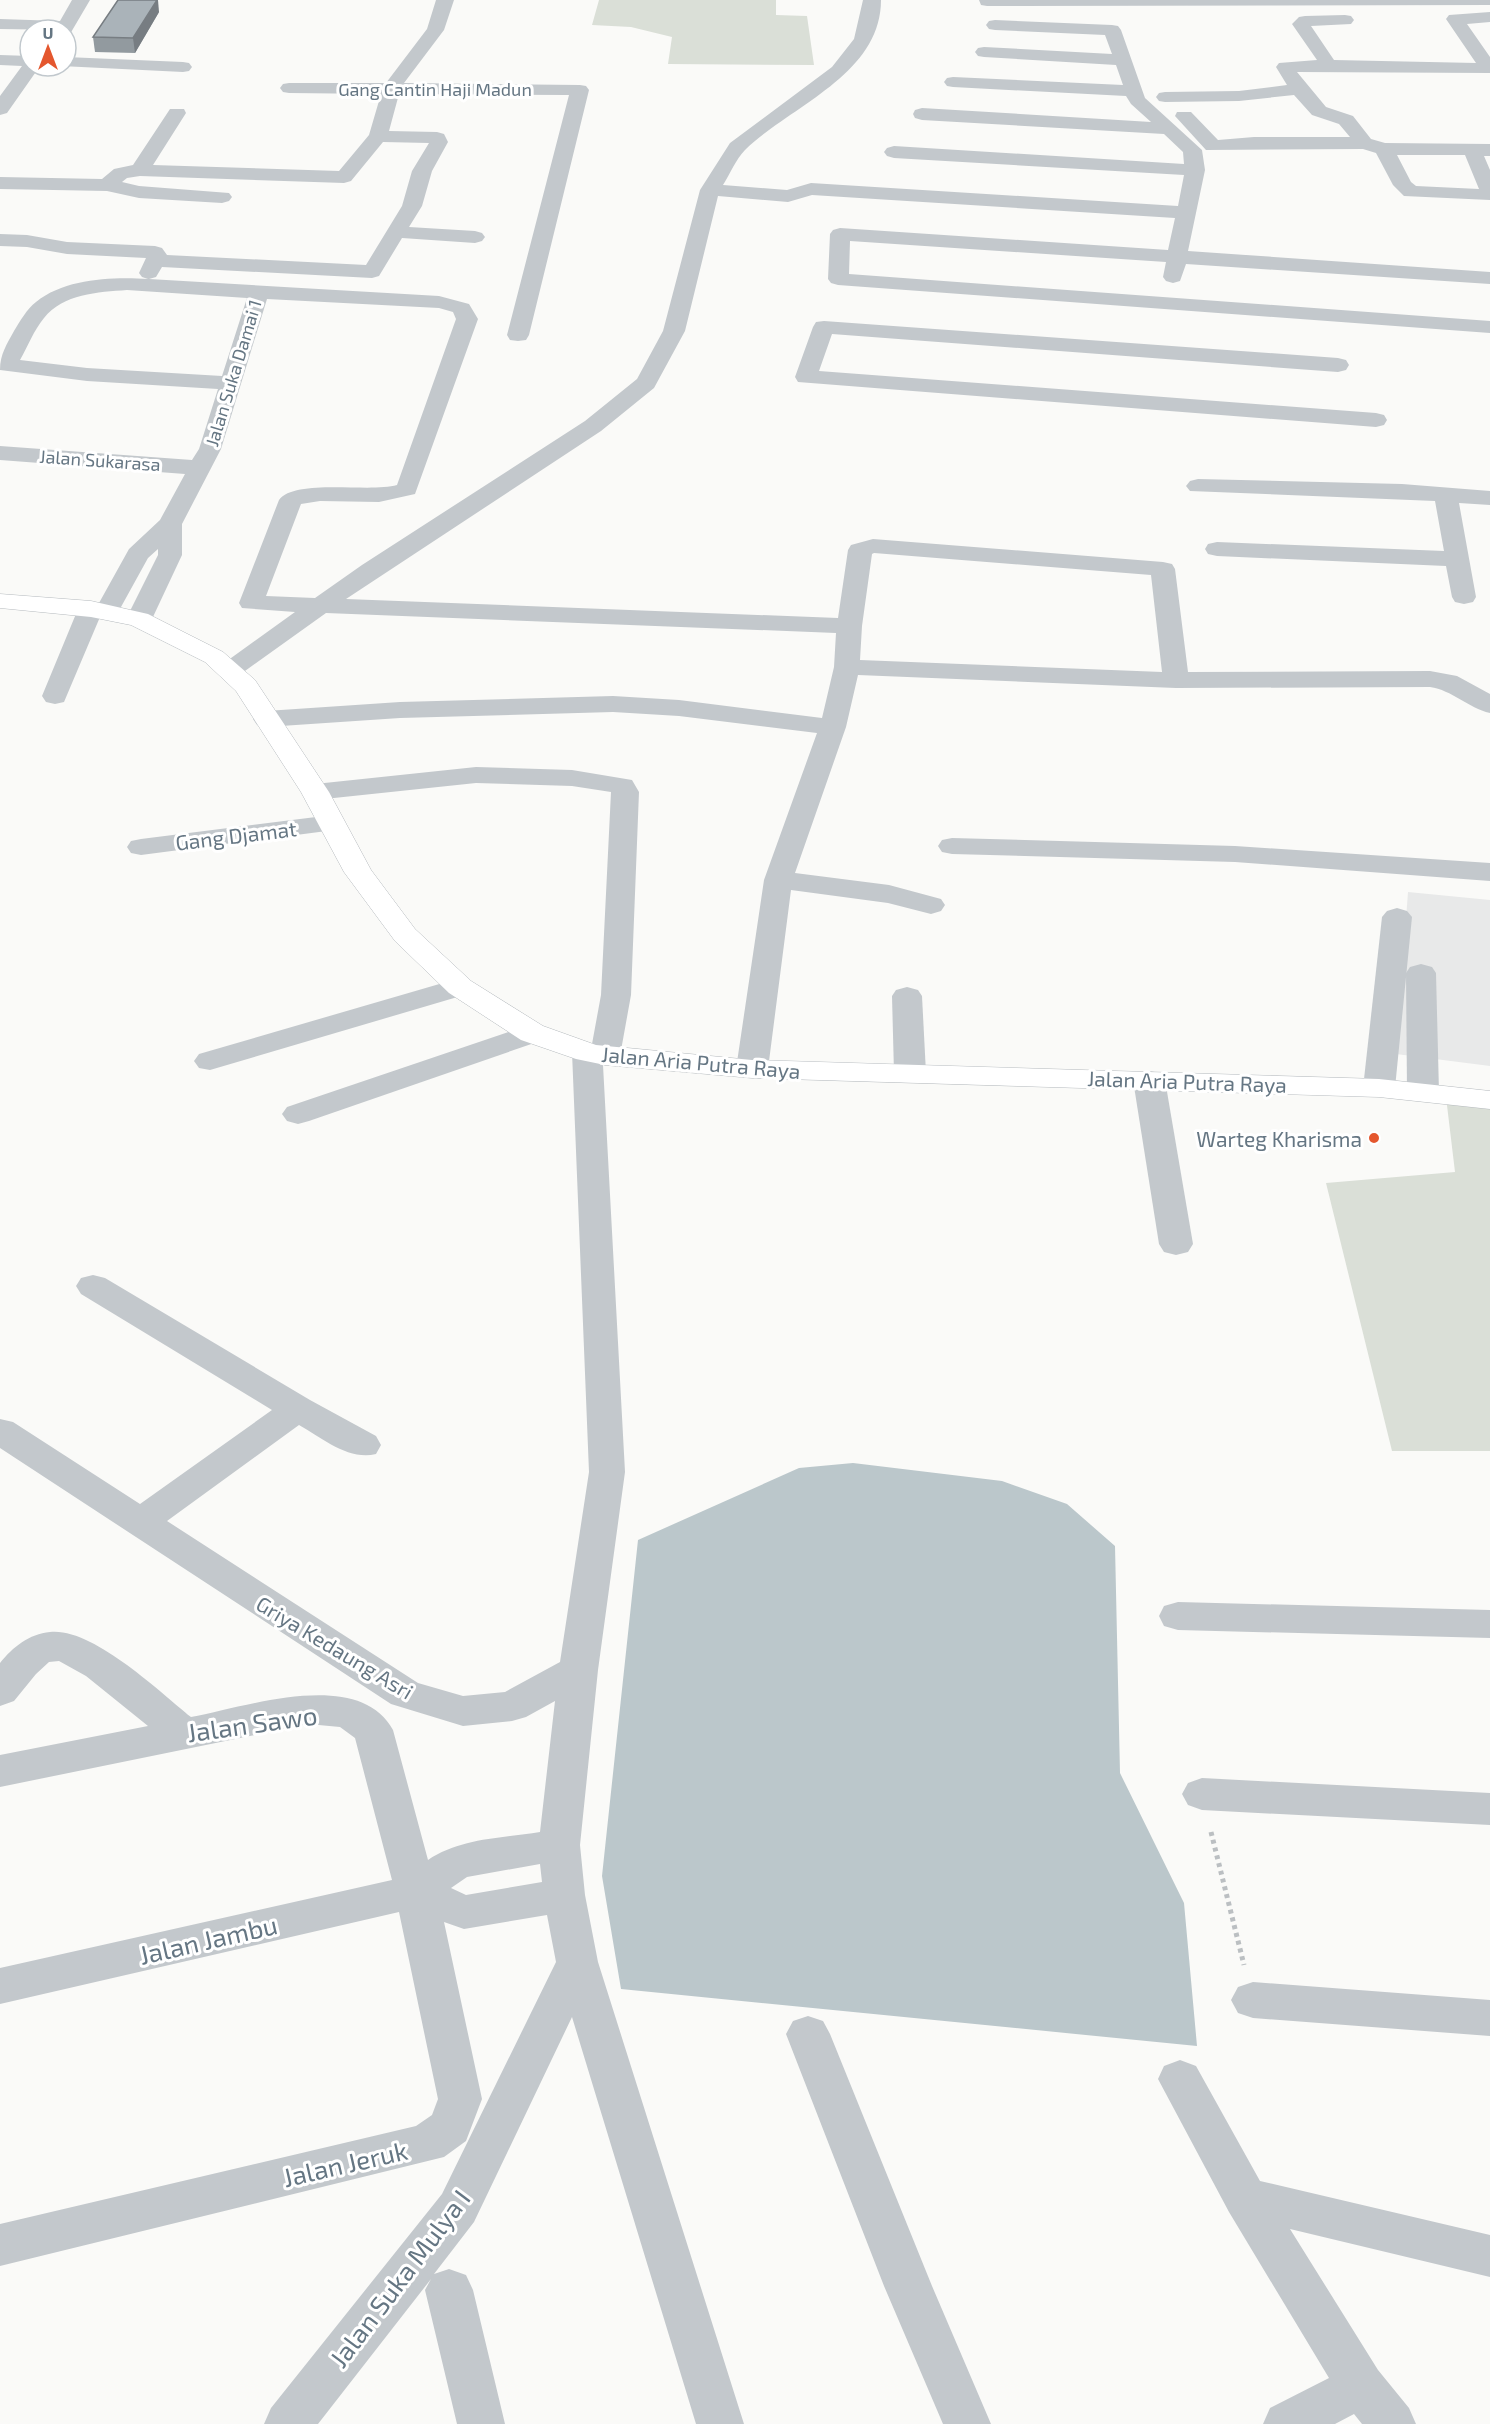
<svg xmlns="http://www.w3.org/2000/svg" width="1490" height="2424" font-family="'Exo 2',sans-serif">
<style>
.built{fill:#e8e9e9}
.green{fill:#dadfd7}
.water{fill:#bbc7cb}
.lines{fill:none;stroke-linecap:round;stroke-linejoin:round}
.major-casing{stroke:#b5babe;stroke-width:1}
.path{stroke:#bbbfc2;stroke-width:5;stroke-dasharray:4 4;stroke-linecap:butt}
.minor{fill:#c3c8cc;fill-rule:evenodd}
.major{fill:#fff;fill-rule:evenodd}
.wall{fill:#929a9f}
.shaded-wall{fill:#777d82}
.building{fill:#aab3b9;stroke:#777d82;stroke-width:1.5}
.poi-dot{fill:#e4572e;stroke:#fff;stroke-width:2}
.labels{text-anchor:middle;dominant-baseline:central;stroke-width:6;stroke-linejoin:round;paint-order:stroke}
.far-street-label{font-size:18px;fill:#657683;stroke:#fff}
.street-label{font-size:21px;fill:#657683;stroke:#fff}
.poi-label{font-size:21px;fill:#657683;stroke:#fff;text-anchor:end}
.near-street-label{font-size:26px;fill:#657683;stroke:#fff}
</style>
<rect width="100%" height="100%" fill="#fafaf8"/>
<path class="built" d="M 1408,892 L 1490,900 L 1490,1066 L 1396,1054 Z"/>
<g class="green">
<path d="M 599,0 L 776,0 L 776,15 L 807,16 L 814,65 L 668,64 L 672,37 L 631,27 L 592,25 Z"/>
<path d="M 1446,1097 L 1490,1102 L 1490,1451 L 1392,1451 L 1326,1183 L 1455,1172 Z"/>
</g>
<path class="water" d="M 853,1463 L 1002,1481 L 1067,1504 L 1115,1546 L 1120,1773 L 1184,1903 L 1197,2046 L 621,1989 L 602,1876 L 638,1540 L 799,1468 Z"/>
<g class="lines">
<defs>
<path id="major" d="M 0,594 L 91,601 L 148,614 L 223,652 L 255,680 L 329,792 L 371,870 L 415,929 L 471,981 L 543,1026 L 596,1045 L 752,1060 L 1379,1079 L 1490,1091 L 1490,1109 L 1379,1097 L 752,1078 L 605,1065 L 576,1059 L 521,1040 L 449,993 L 395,941 L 344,872 L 301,792 L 236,691 L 205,662 L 131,625 L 91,617 L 0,608 Z"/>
</defs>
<use href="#major" class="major-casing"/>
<path class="path" d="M 1211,1832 L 1244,1965"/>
<g class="minor">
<path d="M 72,0 L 90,0 L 70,34 L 66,35 L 66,30 L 0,29 L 0,19 L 60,21 Z"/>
<path d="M 436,0 L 454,0 L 444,30 L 404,83 L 580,85 L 586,86 L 589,90 L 529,335 L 526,340 L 518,341 L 510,340 L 507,335 L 569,95 L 399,94 L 389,131 L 437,132 L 444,134 L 448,142 L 432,171 L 422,206 L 409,227 L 475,231 L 482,233 L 485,237 L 482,241 L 475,243 L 402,238 L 379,276 L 372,278 L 162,267 L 156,277 L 149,279 L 439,296 L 469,304 L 478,319 L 415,494 L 379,502 L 320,501 L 301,504 L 266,596 L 315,598 L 362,565 L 585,421 L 637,379 L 663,331 L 700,190 L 730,143 L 832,67 L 854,39 L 863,0 L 881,0 C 881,75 790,106 745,150 C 736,159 730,174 723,185 L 787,190 L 811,183 L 1178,206 L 1184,175 L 894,158 L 887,156 L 884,152 L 887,148 L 894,146 L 1184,164 L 1183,152 L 1164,134 L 922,120 L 915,118 L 913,114 L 915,110 L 922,108 L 1151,122 L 1131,104 L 1126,96 L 953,87 L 947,86 L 944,82 L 947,78 L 953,77 L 1123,85 L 1116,65 L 984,57 L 978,56 L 975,52 L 978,48 L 984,47 L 1112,54 L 1105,35 L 995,30 L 989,29 L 986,25 L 989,21 L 995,20 L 1112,25 L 1118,26 L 1121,30 L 1145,98 L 1202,150 L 1205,170 L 1188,251 L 1490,272 L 1490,284 L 1186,264 L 1180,281 L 1173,283 L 1166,281 L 1163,277 L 1166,262 L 850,241 L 849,274 L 1490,321 L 1490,333 L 838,285 L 831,283 L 828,279 L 830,234 L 833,230 L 840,228 L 1168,250 L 1175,218 L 812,195 L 788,202 L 718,196 L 685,331 L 654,388 L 601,431 L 346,599 L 838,618 L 848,550 L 851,545 L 873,539 L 1163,562 L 1172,564 L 1175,569 L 1188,672 L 1430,671 L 1457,676 L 1490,694 L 1490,713 C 1468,708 1452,690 1430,687 L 1176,688 L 858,675 L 846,727 L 795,873 L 889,885 L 941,899 L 945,905 L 941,911 L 931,914 L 888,903 L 791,890 L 768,1069 L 763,1076 L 752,1078 L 741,1076 L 736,1069 L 764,880 L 817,733 L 679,716 L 613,712 L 400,718 L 266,727 L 257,725 L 253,719 L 257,713 L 266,711 L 400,702 L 613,696 L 679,700 L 822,718 L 834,667 L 836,633 L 326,613 L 238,676 L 229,679 L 220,676 L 216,671 L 220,666 L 295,612 L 242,608 L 239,603 L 279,500 C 295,478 370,493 397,485 L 456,319 L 453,312 L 439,308 L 267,299 L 221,449 L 182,524 L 182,555 L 152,619 L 148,624 L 139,627 L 130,624 L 126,619 L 158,555 L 158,549 L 148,558 L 116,616 L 107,619 L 100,617 L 64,702 L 55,704 L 46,702 L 42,696 L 78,609 L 82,604 L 91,601 L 99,603 L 129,549 L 160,520 L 185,474 L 0,460 L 0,446 L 192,460 L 199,449 L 218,389 L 87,381 L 0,370 C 0,354 7,344 14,331 C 20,321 27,309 36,302 C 66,278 113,277 148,279 L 142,277 L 139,273 L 146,258 L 67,254 L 27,247 L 0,246 L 0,234 L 27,235 L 67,242 L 155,246 L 162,248 L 167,255 L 366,265 L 402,206 L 412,171 L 429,143 L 383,142 L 351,181 L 344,183 L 140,176 L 127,178 L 122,182 L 139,186 L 229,193 L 232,197 L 229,201 L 222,203 L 139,198 L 107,191 L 0,189 L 0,177 L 102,179 L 114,169 L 133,165 L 170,109 L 184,109 L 186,113 L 153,165 L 339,171 L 369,135 L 381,94 L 289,93 L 283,92 L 280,88 L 283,84 L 289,83 L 386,83 L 427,29 ZM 127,290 L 247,298 L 222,376 L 87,368 L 20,360 C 28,346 34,330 44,318 C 63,294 98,292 127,290 ZM 874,553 L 1151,575 L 1162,672 L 860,660 L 862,626 L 872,554 Z"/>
<path d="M 979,0 L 1490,0 L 1490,5 L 987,6 L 981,5 Z"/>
<path d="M 1490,12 L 1490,22 L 1467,24 L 1490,57 L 1490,73 L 1297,72 L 1326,107 L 1353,116 L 1371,139 L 1385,143 L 1490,144 L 1490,156 L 1484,156 L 1490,170 L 1490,200 L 1404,196 L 1393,185 L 1376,153 L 1363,149 L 1206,150 L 1175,116 L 1177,112 L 1191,112 L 1218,140 L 1254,137 L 1350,137 L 1339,124 L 1312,115 L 1294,95 L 1239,101 L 1165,102 L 1159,101 L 1156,97 L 1159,93 L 1165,92 L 1239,91 L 1287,85 L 1276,67 L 1279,63 L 1317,60 L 1292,24 L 1299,17 L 1305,16 L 1345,15 L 1351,16 L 1354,20 L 1351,24 L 1311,26 L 1334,60 L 1476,63 L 1446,19 L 1449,15 ZM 1397,155 L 1465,155 L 1479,189 L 1416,186 L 1411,182 Z"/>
<path d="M 0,55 L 30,56 L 30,66 L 40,66 L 7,113 L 0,115 L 0,96 L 22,66 L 0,65 Z"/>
<path d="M 66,57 L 183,62 L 189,63 L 192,67 L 189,71 L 183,72 L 61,66 L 66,66 Z"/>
<path d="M 824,321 L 1338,358 L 1346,360 L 1349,365 L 1346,370 L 1338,372 L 832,334 L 819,371 L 1376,413 L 1384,415 L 1387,420 L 1384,425 L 1376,427 L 798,382 L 795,377 L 813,327 L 816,322 Z"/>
<path d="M 1198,479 L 1402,484 L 1490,491 L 1490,505 L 1459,503 L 1476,597 L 1473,602 L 1464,604 L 1455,602 L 1452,597 L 1446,566 L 1217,556 L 1208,554 L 1205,549 L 1208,544 L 1217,542 L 1444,551 L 1435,501 L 1190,491 L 1186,486 L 1190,481 Z"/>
<path d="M 476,767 L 572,770 L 632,780 L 639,792 L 631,995 L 620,1056 L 616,1063 L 603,1065 L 625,1472 L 598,1670 L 580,1845 L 585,1895 L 598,1962 L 744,2424 L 696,2424 L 572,2017 L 474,2222 L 434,2274 L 449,2269 L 466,2275 L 473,2290 L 505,2424 L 457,2424 L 425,2290 L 431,2279 L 318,2424 L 264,2424 L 271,2408 L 442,2194 L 556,1962 L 547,1915 L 464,1929 L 444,1922 L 482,2099 L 466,2141 L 444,2157 L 0,2266 L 0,2224 L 416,2126 L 432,2115 L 438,2099 L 399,1912 L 0,2004 L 0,1968 L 392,1880 L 355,1738 L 340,1727 L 308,1724 L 0,1787 L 0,1755 L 148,1726 L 86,1676 L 59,1661 L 49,1662 L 36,1674 L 14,1701 L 0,1706 L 0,1663 C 13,1647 29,1634 50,1632 C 92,1627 160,1692 191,1717 C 246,1707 359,1667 393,1730 L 428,1860 C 460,1838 503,1838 540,1832 L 555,1701 L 526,1717 L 512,1721 L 463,1726 L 391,1704 L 0,1448 L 0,1419 L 13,1422 L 140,1504 L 272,1410 L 81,1294 L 76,1286 L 81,1278 L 93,1275 L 105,1278 L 310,1400 L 376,1436 L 381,1445 L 376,1454 C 349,1461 322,1438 299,1425 L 167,1521 L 418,1683 L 463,1696 L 505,1692 L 560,1662 L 589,1472 L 572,1052 L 576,1045 L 592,1044 L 601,995 L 611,792 L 572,786 L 476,783 L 315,800 L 305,798 L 301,792 L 305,786 L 315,784 ZM 540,1864 L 542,1882 L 466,1895 L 451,1888 L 467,1877 Z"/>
<path d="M 332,815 L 342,817 L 346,823 L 342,829 L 141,855 L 131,853 L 127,847 L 131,841 L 141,839 Z"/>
<path d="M 952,838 L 1235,846 L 1490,863 L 1490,881 L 1235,862 L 952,854 L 942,852 L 938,846 L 942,840 Z"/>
<path d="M 1397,908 L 1407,911 L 1412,917 L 1395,1088 L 1390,1095 L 1379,1097 L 1368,1095 L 1363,1088 L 1382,917 L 1387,911 Z"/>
<path d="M 1421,964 L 1432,967 L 1436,973 L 1439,1092 L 1434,1099 L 1423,1101 L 1412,1099 L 1407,1092 L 1406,973 L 1410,967 Z"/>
<path d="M 460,978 L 471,981 L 475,987 L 471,993 L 210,1070 L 199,1068 L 194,1061 L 199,1054 Z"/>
<path d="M 907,987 L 918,990 L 922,996 L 926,1073 L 921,1080 L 910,1082 L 899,1080 L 894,1073 L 892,996 L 896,990 Z"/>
<path d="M 532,1024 L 543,1026 L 547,1033 L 543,1040 L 309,1121 L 298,1124 L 287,1121 L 282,1114 L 287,1107 Z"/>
<path d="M 1149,1071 L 1160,1073 L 1165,1080 L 1193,1244 L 1188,1252 L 1176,1255 L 1164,1252 L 1159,1244 L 1133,1080 L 1138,1073 Z"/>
<path d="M 1178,1602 L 1490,1610 L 1490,1638 L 1178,1630 L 1164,1626 L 1159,1616 L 1164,1606 Z"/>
<path d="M 1202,1778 L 1490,1793 L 1490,1825 L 1202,1810 L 1188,1805 L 1182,1794 L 1188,1783 Z"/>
<path d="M 1253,1982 L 1490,2000 L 1490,2036 L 1253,2018 L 1238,2013 L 1231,2000 L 1238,1987 Z"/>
<path d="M 808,2016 L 823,2021 L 830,2034 L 932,2286 L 991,2424 L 943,2424 L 884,2286 L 786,2034 L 793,2021 Z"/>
<path d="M 1180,2060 L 1196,2066 L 1260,2181 L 1490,2235 L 1490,2277 L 1290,2229 L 1378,2370 L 1409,2408 L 1416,2424 L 1362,2424 L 1354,2414 L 1335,2424 L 1263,2424 L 1270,2408 L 1329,2378 L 1229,2212 L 1158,2079 L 1164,2066 Z"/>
</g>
<use href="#major" class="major"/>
</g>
<path class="wall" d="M 159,12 L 135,53 L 95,52 L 93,37 Z"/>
<path class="shaded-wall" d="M 157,0 L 158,0 L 159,12 L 135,53 L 133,38 Z"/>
<path class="building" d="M 118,0 L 157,0 L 133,38 L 93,37 Z"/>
<circle class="poi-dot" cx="1374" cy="1138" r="6"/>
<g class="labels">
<g class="far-street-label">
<text x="435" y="89">Gang Cantin Haji Madun</text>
<text transform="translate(233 373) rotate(-73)">Jalan Suka Damai 1</text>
<text transform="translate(100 460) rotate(4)">Jalan Sukarasa</text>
</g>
<g class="street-label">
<text transform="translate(236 835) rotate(-7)">Gang Djamat</text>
<text transform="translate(701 1062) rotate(5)">Jalan Aria Putra Raya</text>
<text transform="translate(1187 1081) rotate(2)">Jalan Aria Putra Raya</text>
<text transform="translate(335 1647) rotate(31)">Griya Kedaung Asri</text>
</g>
<g class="poi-label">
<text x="1362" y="1138">Warteg Kharisma</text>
</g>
<g class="near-street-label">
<text transform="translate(252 1723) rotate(-8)">Jalan Sawo</text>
<text transform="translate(208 1939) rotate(-13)">Jalan Jambu</text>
<text transform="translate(345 2163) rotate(-13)">Jalan Jeruk</text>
<text transform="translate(399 2278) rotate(-53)">Jalan Suka Mulya I</text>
</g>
</g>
<g transform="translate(48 48)"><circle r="28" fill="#ffffff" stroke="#c1c8cd" stroke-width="1.5"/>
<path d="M0-4.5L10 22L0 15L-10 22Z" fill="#e4572e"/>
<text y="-9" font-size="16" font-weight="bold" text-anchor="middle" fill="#657683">U</text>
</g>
</svg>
